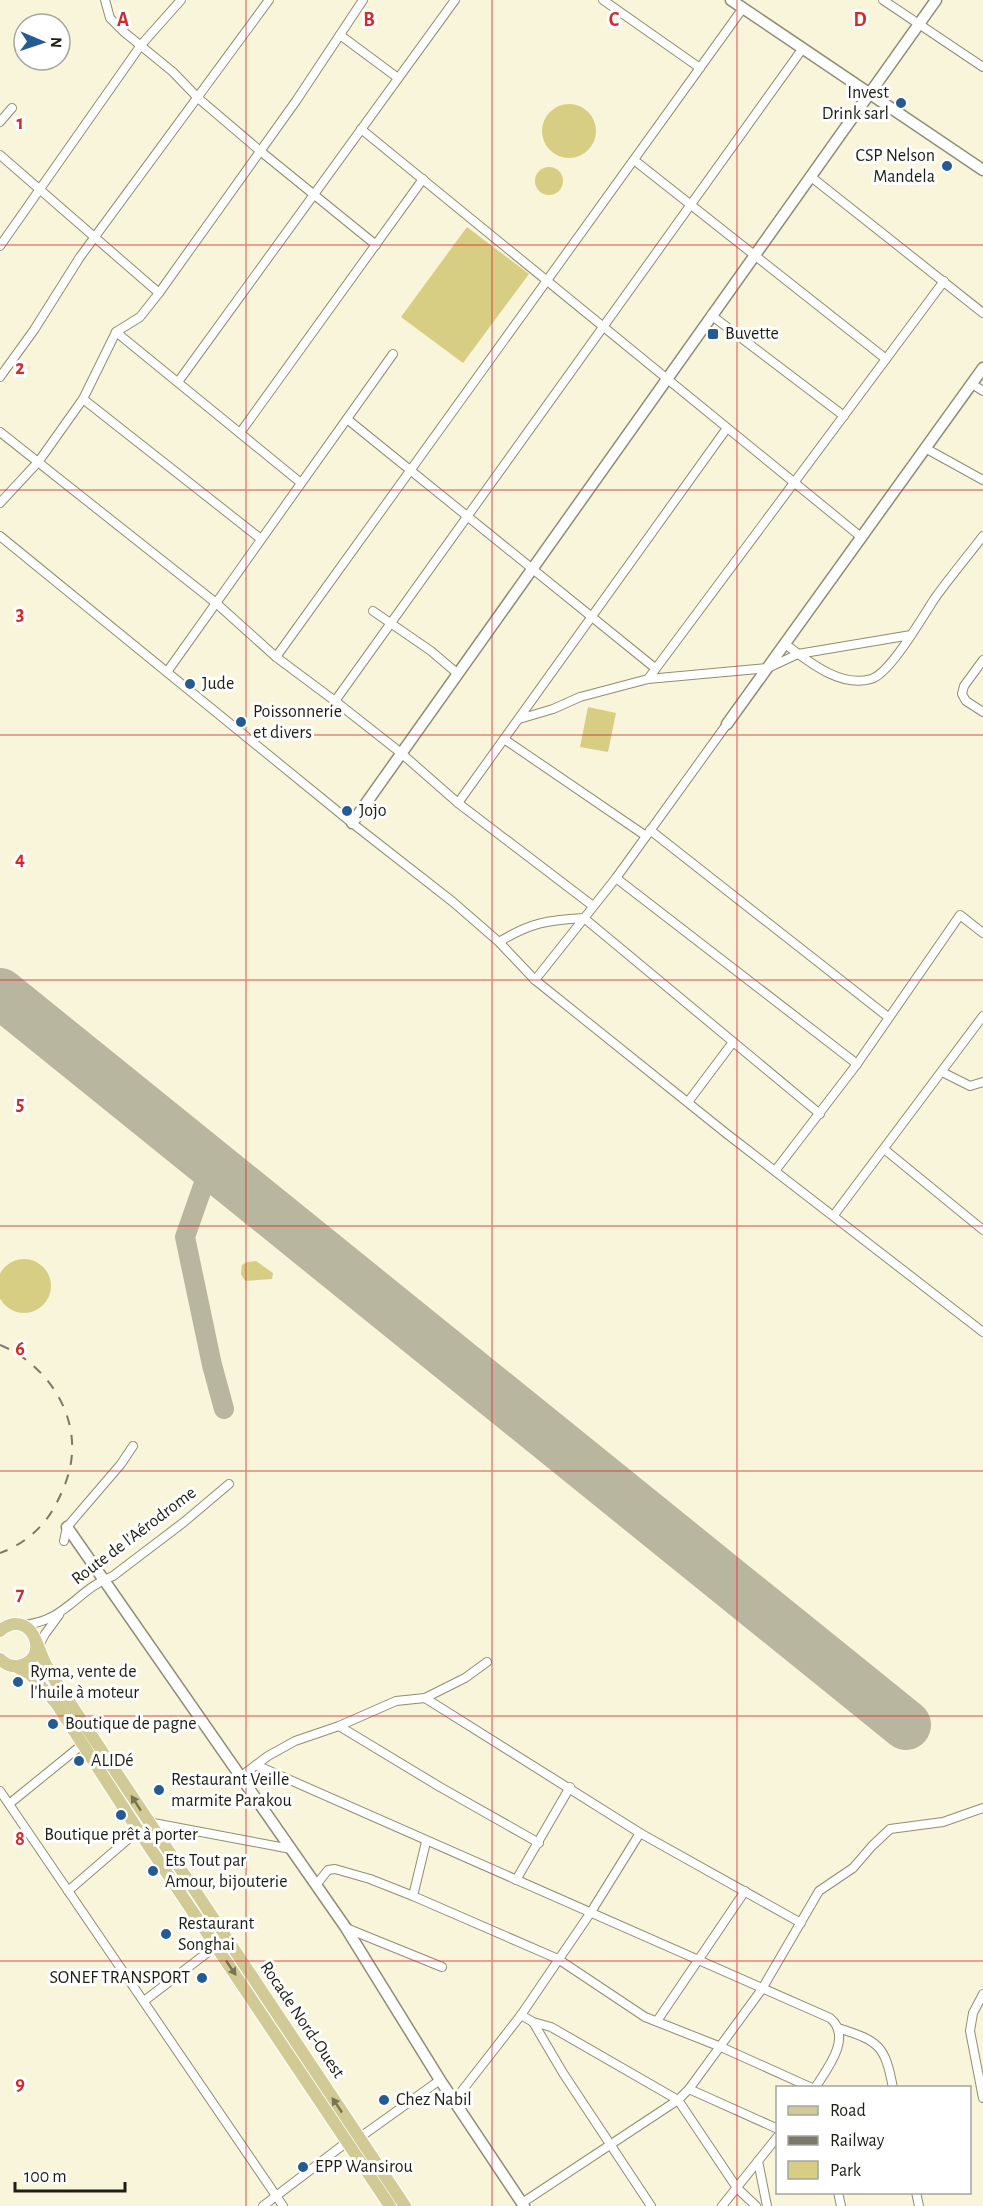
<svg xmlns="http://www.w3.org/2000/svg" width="983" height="2206" font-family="'Alegreya Sans',sans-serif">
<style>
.green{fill:#d7cd83}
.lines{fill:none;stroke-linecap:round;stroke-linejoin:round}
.taxiway{stroke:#b9b6a0;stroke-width:20}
.runway{stroke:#b9b6a0;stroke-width:50}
.street-casing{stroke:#908d74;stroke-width:10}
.secondary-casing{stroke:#908d74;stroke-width:13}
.primary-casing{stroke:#fff;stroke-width:14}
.street{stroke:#fff;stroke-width:8}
.secondary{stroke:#fff;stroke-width:10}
.primary{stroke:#d1ca94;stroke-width:12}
.rail{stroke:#7a7867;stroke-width:2;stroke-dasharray:10 10;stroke-linecap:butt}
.oneway{fill:#787454}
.grid{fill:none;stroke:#d62828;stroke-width:1.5;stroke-opacity:0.55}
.poi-dot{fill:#245b93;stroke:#fff;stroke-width:2}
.labels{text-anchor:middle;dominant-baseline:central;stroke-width:6;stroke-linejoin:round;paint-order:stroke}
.poi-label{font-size:18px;fill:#1f1e14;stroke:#fff;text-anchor:start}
.street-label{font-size:18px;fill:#1f1e14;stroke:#fff}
.grid-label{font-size:20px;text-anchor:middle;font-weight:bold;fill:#d62828;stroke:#fff;stroke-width:6;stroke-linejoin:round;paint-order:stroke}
</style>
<rect width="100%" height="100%" fill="#f8f5da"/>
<g class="green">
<circle cx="569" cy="131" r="27"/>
<circle cx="549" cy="181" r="14"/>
<path d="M 467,227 L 529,274 L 463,363 L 401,317 Z"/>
<path d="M 588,707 L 616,713 L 608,752 L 580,747 Z"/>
<circle cx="24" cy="1286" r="27"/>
<path d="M 256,1261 L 273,1273 L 272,1279 L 245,1281 L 241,1274 L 242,1265 L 247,1262 Z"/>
</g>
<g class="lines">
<path class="taxiway" d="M 211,1163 L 185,1237 L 212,1365 L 224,1409"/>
<path class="runway" d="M 0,993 L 906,1725"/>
<defs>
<g id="street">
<path d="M 105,0 L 110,18 L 124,32 L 173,72 L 198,98 L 259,150 L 376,245"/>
<path d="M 603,0 L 700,68"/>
<path d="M 883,0 L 983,67"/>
<path d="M 340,35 L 398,78"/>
<path d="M 0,122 L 12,108"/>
<path d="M 361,129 L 861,537"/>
<path d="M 0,155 L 159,293"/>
<path d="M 634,160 L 886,359"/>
<path d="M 810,176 L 983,313"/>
<path d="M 0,246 L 141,45 L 181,0"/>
<path d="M 711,315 L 844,416"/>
<path d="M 116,332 L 301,483"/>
<path d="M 0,377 L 34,330 L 80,257 L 269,0"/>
<path d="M 178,382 L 455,0"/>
<path d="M 972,384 L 983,391"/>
<path d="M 83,399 L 261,539"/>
<path d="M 347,419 L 655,668"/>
<path d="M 0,432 L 216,603 L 276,657 L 335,701 L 401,753 L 458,803 L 593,906"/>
<path d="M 240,433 L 423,179"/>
<path d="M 925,448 L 983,480"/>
<path d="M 0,503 L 39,461 L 83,399 L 116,332 L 140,317 L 159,293 L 296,101 L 363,0"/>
<path d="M 0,536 L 352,823 L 453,902 L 499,942 L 535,980 L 727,1134 L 983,1332"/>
<path d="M 373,611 L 431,651 L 458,674"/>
<path d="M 785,644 C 808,661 840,688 871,679 C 890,674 923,616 935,598 C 950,577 967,557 983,536"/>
<path d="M 276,657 L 743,8"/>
<path d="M 983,660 L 964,686 L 962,694 L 966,701 L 983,712"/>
<path d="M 167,672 L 393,354"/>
<path d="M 648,679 L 944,281"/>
<path d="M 335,701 L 803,48"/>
<path d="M 519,719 L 553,709 L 580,697 L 648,679 L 768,668 L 798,654 L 911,635"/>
<path d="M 504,739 L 646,836"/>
<path d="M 458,803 L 727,428"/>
<path d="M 650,830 L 888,1017"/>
<path d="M 616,878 L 857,1064"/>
<path d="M 499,942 C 530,923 547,920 584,918 L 820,1114"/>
<path d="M 535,980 L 616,878 L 727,724"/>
<path d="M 942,1072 L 970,1086 L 983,1082"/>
<path d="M 688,1102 L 733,1042"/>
<path d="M 884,1149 L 983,1230"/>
<path d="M 775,1171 L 857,1064 L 960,915 L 983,933"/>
<path d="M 834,1215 L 983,1016"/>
<path d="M 64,1541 L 67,1527 L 121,1464 L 133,1446"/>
<path d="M 22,1625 C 66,1622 77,1589 113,1576 L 184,1522 L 229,1484"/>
<path d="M 37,1649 L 45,1634 L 59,1615"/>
<path d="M 425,1698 L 640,1833 L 801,1923"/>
<path d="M 339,1726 L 440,1787 L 539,1843"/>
<path d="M 256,1765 L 830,2018 C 853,2037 827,2069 815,2088"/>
<path d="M 240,1777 L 268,1756 L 295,1741 L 339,1726 L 396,1701 L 425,1698 L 465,1678 L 487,1662"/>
<path d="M 0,1791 L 283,2206"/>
<path d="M 9,1804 L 83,1744"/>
<path d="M 516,1880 L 570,1787"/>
<path d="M 316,1885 L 328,1870 L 335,1869 L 370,1879 L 413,1896 L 558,1959 L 645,2017 L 721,2047 L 812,2088"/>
<path d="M 68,1891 L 148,1822 L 291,1849"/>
<path d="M 413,1896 L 426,1842"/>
<path d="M 346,1928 L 442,1967"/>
<path d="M 983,1994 L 973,2013 L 970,2031 L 983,2098"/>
<path d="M 144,2001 L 216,1946"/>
<path d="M 521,2015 L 533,2022 L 551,2027 L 678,2100 L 737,2188 L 756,2206"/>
<path d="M 657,2021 L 745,1891"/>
<path d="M 533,2022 L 563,2073 L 651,2206"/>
<path d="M 838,2028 C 879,2041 885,2045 893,2088"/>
<path d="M 689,2089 L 778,2129"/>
<path d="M 454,2101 L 521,2015 L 591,1912 L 640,1833"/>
<path d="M 359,2138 L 440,2080"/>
<path d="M 758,2161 L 767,2206"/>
<path d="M 838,2192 L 841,2206"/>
<path d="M 916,2192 L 919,2206"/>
<path d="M 522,2203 L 678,2100 L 689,2089 L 762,1989 L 819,1891 L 853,1868 L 872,1846 L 890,1829 L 943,1822 L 983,1808"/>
<path d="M 263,2206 L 347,2142"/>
<path d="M 722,2206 L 778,2136"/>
</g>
<g id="secondary">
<path d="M 731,0 L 983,170"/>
<path d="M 727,724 L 983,368"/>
<path d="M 352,823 L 936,0"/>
<path d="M 67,1527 L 346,1928 L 440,2080 L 524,2206"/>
</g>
<g id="primary">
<path d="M 0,1631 C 28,1606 53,1655 22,1665 C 13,1668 6,1665 0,1659"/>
<path d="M 36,1641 L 45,1663 L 56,1682 L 405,2206"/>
<path d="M 15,1666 L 30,1674 L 56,1703 L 138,1830 L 390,2206"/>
</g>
</defs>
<use href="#street" class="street-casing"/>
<use href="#secondary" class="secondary-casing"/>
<use href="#primary" class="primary-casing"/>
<use href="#street" class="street"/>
<use href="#secondary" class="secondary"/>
<use href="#primary" class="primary"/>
<path class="rail" d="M 0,1345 C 42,1362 75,1406 72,1453 C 71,1472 64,1489 55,1506 C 44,1527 23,1545 0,1553"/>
</g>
<defs><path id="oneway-solid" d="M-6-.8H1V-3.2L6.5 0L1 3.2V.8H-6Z" transform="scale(1.5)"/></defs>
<g class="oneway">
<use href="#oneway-solid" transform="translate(136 1803) rotate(-123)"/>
<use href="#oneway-solid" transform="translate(231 1968) rotate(56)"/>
<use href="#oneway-solid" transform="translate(337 2105) rotate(-124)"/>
</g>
<path class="grid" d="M 246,0 L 246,2206M 492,0 L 492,2206M 737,0 L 737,2206M 0,245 L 983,245M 0,490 L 983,490M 0,735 L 983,735M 0,980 L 983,980M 0,1226 L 983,1226M 0,1471 L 983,1471M 0,1716 L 983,1716M 0,1961 L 983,1961"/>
<g class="poi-dot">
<circle cx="901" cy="103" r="6"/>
<circle cx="947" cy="166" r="6"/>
<rect x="707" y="328" width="12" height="12" rx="3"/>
<circle cx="190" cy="684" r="6"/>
<circle cx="241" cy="722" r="6"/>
<circle cx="347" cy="811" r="6"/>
<circle cx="18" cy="1682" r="6"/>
<circle cx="53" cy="1724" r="6"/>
<circle cx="79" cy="1761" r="6"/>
<circle cx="159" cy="1790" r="6"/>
<circle cx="121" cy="1815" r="6"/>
<circle cx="153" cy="1871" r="6"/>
<circle cx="166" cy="1934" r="6"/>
<circle cx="202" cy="1978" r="6"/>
<circle cx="384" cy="2100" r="6"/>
<circle cx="303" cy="2167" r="6"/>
</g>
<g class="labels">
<g class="poi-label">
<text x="889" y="93" text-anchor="end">Invest<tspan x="889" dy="21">Drink sarl</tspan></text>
<text x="935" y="156" text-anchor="end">CSP Nelson<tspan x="935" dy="21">Mandela</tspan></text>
<text x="725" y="334">Buvette</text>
<text x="202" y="684">Jude</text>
<text x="253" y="712">Poissonnerie<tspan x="253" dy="21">et divers</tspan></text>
<text x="359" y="811">Jojo</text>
<text x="30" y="1672">Ryma, vente de<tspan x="30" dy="21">l'huile à moteur</tspan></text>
<text x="65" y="1724">Boutique de pagne</text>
<text x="91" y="1761">ALIDé</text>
<text x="171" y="1780">Restaurant Veille<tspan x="171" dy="21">marmite Parakou</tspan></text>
<text x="121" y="1835" text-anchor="middle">Boutique prêt à porter</text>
<text x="165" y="1861">Ets Tout par<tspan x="165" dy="21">Amour, bijouterie</tspan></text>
<text x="178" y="1924">Restaurant<tspan x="178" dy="21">Songhai</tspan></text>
<text x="190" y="1978" text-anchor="end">SONEF TRANSPORT</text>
<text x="396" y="2100">Chez Nabil</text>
<text x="315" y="2167">EPP Wansirou</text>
</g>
<g class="street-label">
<text transform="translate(134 1536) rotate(-37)">Route de l'Aérodrome</text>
<text transform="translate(302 2020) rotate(56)">Rocade Nord-Ouest</text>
</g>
</g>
<g class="grid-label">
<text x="123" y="26">A</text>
<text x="369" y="26">B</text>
<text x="614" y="26">C</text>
<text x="860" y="26">D</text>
<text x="20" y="129">1</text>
<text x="20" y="374">2</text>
<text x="20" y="620">3</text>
<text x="20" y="865">4</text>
<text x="20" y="1110">5</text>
<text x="20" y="1355">6</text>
<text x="20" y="1600">7</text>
<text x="20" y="1845">8</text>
<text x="20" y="2090">9</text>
</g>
<rect x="776" y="2086" width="195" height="108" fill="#ffffff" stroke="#a5a5a1" stroke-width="1.5"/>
<rect x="788" y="2106" width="30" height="9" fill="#d1ca94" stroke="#a5a5a1" stroke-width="1.5"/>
<text x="830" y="2116" font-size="18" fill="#1f1e14">Road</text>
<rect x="788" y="2136" width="30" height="9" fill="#7a7867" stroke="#a5a5a1" stroke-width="1.5"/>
<text x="830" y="2146" font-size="18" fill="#1f1e14">Railway</text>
<rect x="788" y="2161" width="30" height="18" fill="#d7cd83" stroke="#a5a5a1" stroke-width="1.5"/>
<text x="830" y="2176" font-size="18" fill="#1f1e14">Park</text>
<g transform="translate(42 42) rotate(92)"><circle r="28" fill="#ffffff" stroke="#a5a5a1" stroke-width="1.5"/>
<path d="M0-4.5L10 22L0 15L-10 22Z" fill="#245b93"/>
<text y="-9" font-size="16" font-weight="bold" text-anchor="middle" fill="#1f1e14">N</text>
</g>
<path d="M15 2182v9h110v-9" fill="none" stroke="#1f1e14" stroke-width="3"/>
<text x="24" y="2182" font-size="18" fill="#1f1e14" stroke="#ffffff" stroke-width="4.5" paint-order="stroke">100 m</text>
</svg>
